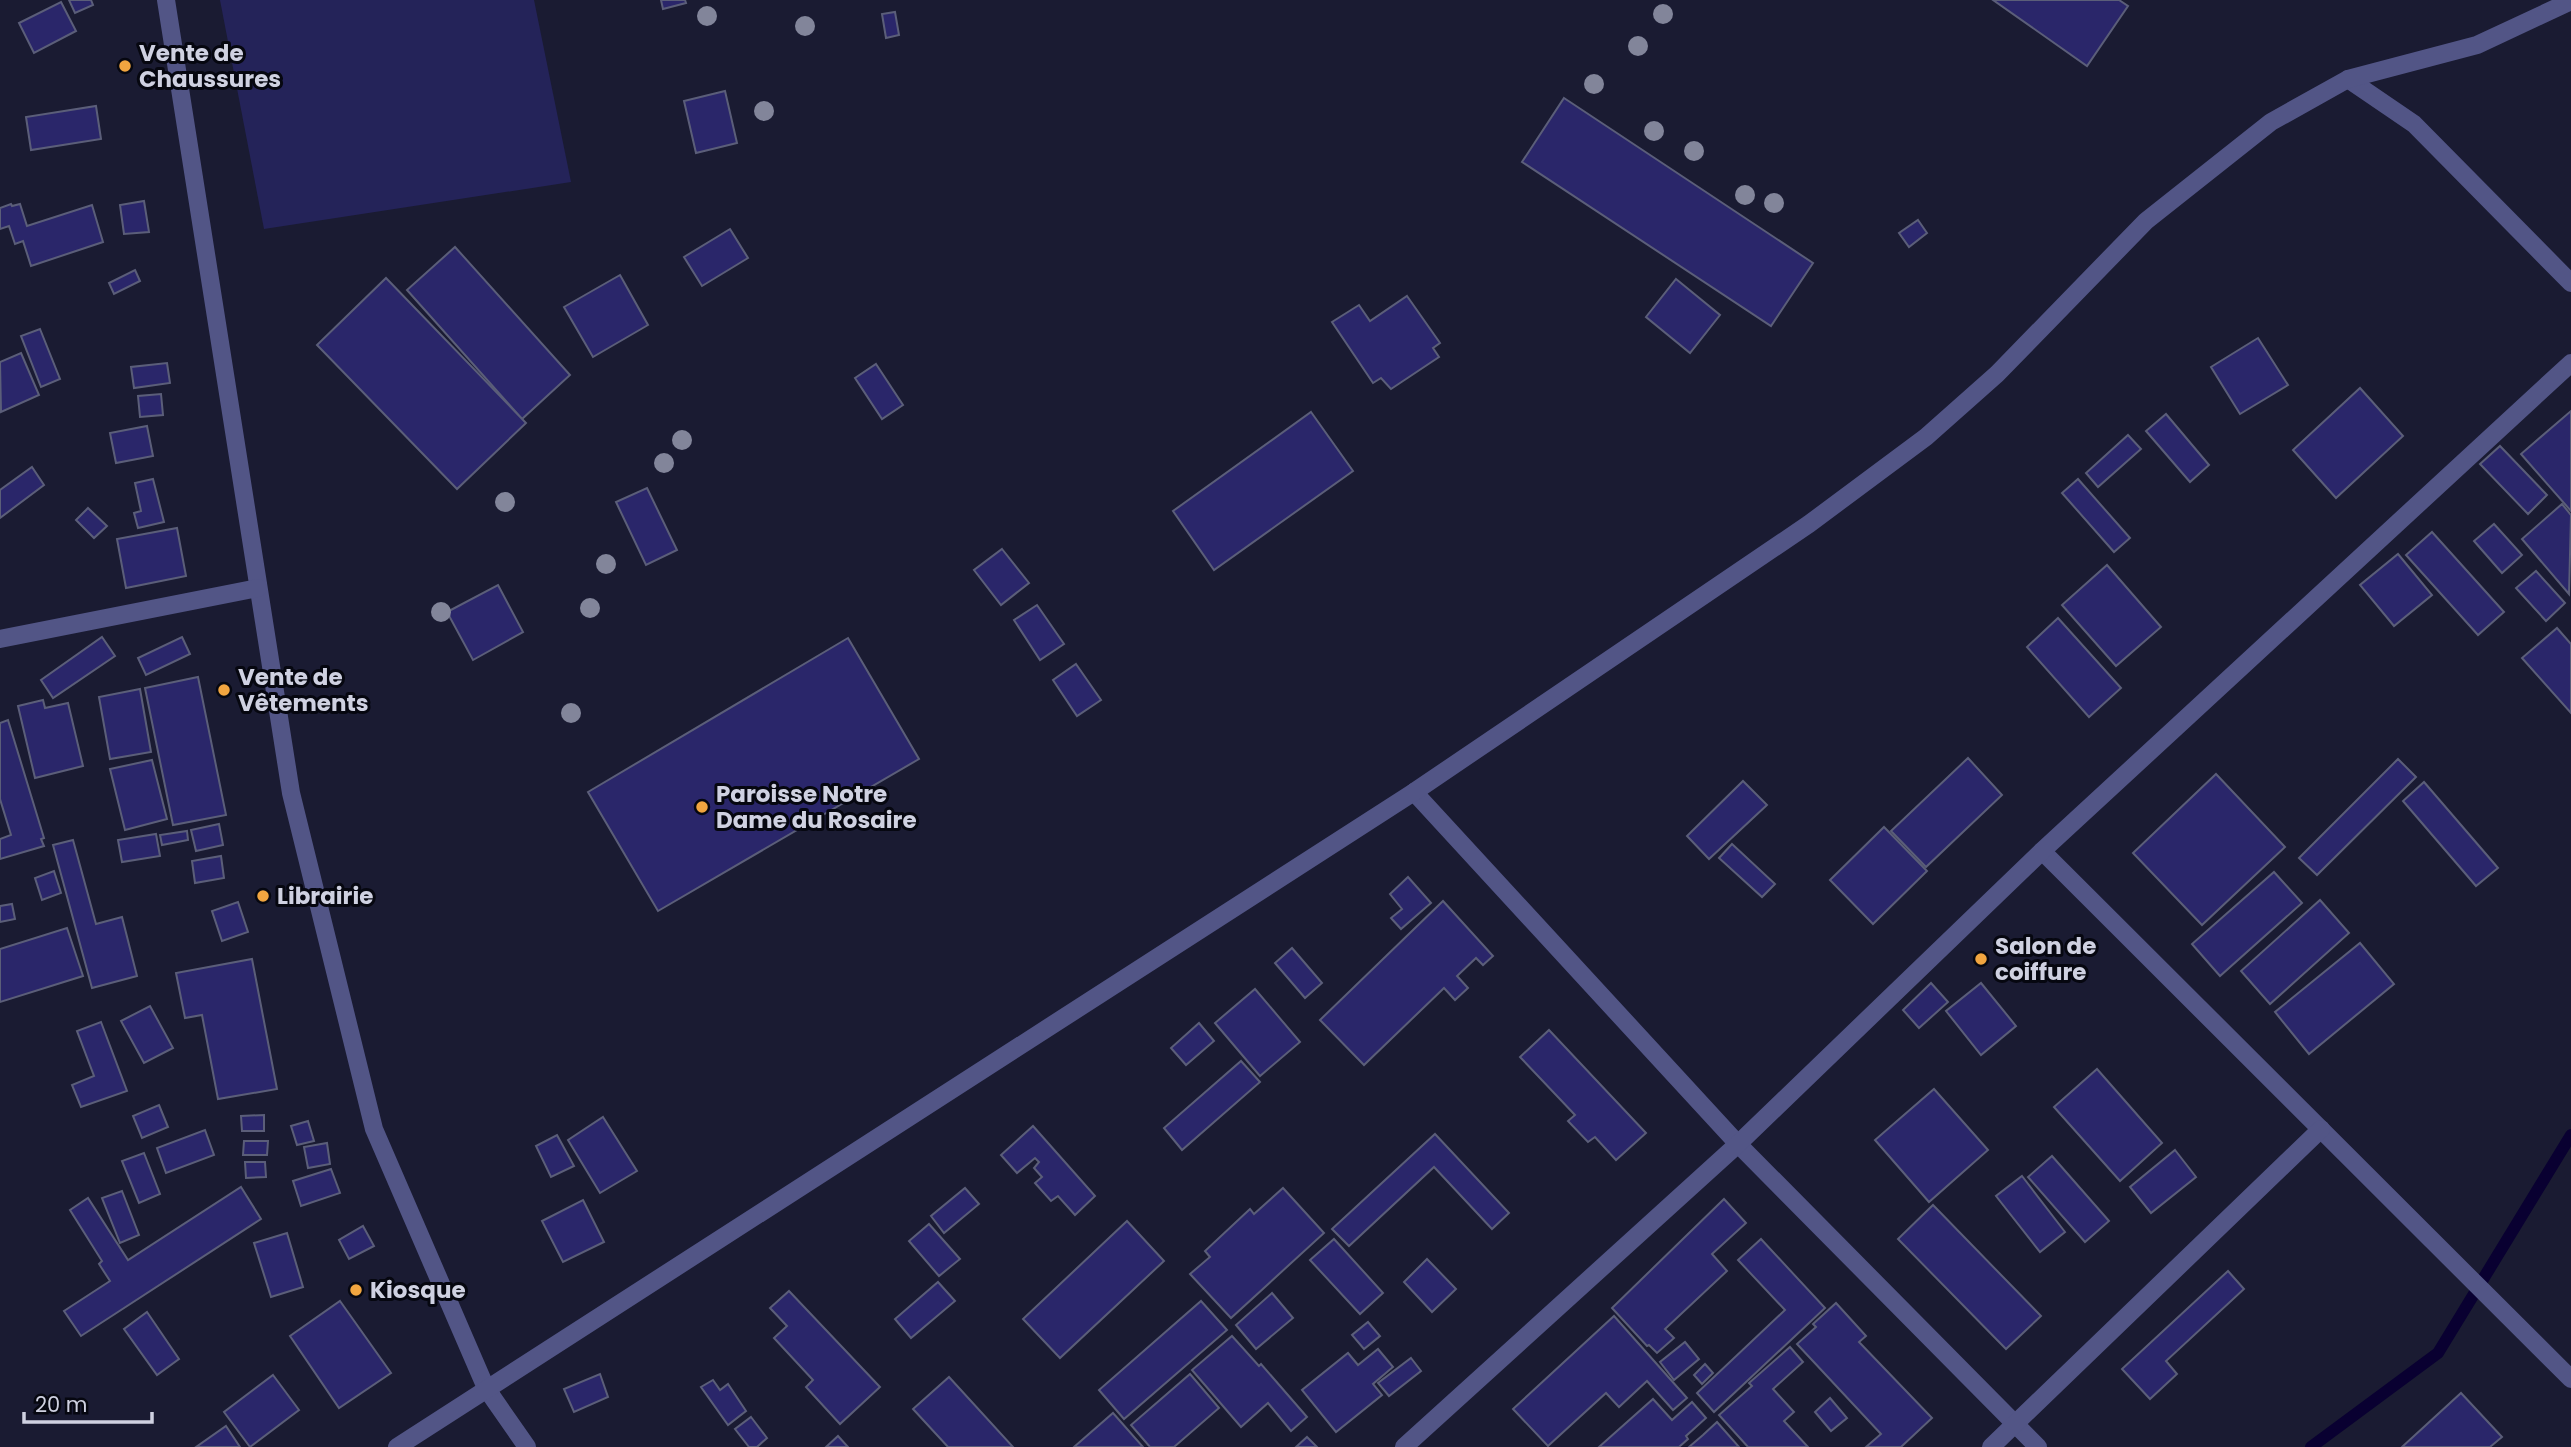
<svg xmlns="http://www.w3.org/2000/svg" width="2571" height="1447" font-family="Poppins,sans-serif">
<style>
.green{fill:#242359}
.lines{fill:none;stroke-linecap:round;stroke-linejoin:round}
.stream{stroke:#090031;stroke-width:12}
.building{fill:#2a266a;stroke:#5b5e79;stroke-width:2}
.minor{stroke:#525586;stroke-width:18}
.tree{fill:#82859a}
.poi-dot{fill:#f1a540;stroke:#060710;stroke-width:2.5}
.labels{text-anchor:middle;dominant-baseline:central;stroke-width:6;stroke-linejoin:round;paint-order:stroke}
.poi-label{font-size:23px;font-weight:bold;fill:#cfd1e1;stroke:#060710;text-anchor:start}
</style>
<rect width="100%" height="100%" fill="#1a1b32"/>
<path class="green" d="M 220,0 L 534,0 L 571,182 L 264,229 Z"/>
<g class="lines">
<path class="stream" d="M 2311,1447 L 2438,1353 L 2571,1135"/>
</g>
<g class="building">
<path d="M 69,0 L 91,0 L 93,5 L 75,13 Z"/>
<path d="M 661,0 L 685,0 L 686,3 L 663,9 Z"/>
<path d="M 1993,0 L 2119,0 L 2128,6 L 2087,66 Z"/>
<path d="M 61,2 L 76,31 L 34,53 L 19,23 Z"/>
<path d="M 895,12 L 899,35 L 886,38 L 882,14 Z"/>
<path d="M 725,91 L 737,143 L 696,153 L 684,101 Z"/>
<path d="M 1564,98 L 1813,263 L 1771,326 L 1522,162 Z"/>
<path d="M 96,106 L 101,139 L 31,150 L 26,117 Z"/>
<path d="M 144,201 L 149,232 L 124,234 L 120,205 Z"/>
<path d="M 11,204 L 12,206 L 20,204 L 27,226 L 92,205 L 103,242 L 31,266 L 23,241 L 15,244 L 9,226 L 0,229 L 0,208 Z"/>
<path d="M 1918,220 L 1927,233 L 1909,247 L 1899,233 Z"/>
<path d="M 730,229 L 748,258 L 702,286 L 684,257 Z"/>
<path d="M 455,247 L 570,375 L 522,419 L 407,290 Z"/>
<path d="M 135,270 L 140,281 L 114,294 L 109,283 Z"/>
<path d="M 620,275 L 648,325 L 593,357 L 564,307 Z"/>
<path d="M 386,278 L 526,423 L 457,489 L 317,345 Z"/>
<path d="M 1676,279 L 1720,315 L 1690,353 L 1646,317 Z"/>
<path d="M 1407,296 L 1440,343 L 1433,348 L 1439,357 L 1391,389 L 1381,378 L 1373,383 L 1332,322 L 1359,305 L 1370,321 Z"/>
<path d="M 40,329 L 60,379 L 41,387 L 21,336 Z"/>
<path d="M 2258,338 L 2288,385 L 2240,414 L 2211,367 Z"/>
<path d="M 21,353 L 39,395 L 1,412 L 0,362 Z"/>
<path d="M 167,363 L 170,383 L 134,388 L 131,367 Z"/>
<path d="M 876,364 L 903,405 L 882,419 L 855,378 Z"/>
<path d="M 2360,388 L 2403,436 L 2336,498 L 2293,450 Z"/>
<path d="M 161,394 L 163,415 L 140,417 L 138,396 Z"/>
<path d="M 2571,411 L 2571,511 L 2521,454 Z"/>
<path d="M 1311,412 L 1353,471 L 1214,570 L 1173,511 Z"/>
<path d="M 2166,414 L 2209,465 L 2190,482 L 2146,431 Z"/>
<path d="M 147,426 L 153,456 L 116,463 L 110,433 Z"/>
<path d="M 2128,435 L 2141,449 L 2098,487 L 2086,473 Z"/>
<path d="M 2500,446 L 2547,495 L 2528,514 L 2480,464 Z"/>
<path d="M 32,467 L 44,485 L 0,518 L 0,490 Z"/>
<path d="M 153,479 L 164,522 L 138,528 L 134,513 L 141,511 L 135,483 Z"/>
<path d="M 2078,479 L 2130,538 L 2114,552 L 2062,493 Z"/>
<path d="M 647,488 L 677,550 L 646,565 L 616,502 Z"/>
<path d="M 2562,504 L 2571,515 L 2569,594 L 2522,539 Z"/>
<path d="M 88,508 L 107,526 L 94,538 L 76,520 Z"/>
<path d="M 2494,524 L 2522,555 L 2502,573 L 2474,541 Z"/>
<path d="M 177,528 L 186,576 L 126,588 L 117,539 Z"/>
<path d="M 2432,532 L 2504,612 L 2478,635 L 2406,555 Z"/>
<path d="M 1002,549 L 1029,583 L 1001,605 L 974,570 Z"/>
<path d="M 2398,554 L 2432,595 L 2394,626 L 2360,585 Z"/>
<path d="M 2107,565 L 2161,627 L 2116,666 L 2062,605 Z"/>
<path d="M 2536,571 L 2565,603 L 2546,621 L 2516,588 Z"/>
<path d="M 498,585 L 523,632 L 473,660 L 447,612 Z"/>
<path d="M 1037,605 L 1064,644 L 1040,660 L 1014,620 Z"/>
<path d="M 2058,618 L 2121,688 L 2089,717 L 2027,647 Z"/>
<path d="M 2557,628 L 2571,644 L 2571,713 L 2522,658 Z"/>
<path d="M 102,637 L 115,656 L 53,698 L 41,680 Z"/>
<path d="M 182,637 L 190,654 L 146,675 L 138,658 Z"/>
<path d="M 848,638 L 919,759 L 658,911 L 588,792 Z"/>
<path d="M 1076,664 L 1101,700 L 1077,716 L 1053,680 Z"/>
<path d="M 198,677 L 226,815 L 173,825 L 145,688 Z"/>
<path d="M 140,689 L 151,752 L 110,759 L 99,697 Z"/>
<path d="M 43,700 L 45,708 L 68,703 L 83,766 L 35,778 L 18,706 Z"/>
<path d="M 8,720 L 44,838 L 41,839 L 44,846 L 0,859 L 0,839 L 11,835 L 0,799 L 0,723 Z"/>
<path d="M 1968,758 L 2002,795 L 1926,867 L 1891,831 Z"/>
<path d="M 2398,759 L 2416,777 L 2317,875 L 2299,858 Z"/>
<path d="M 152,760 L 167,819 L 125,830 L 110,769 Z"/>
<path d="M 2216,774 L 2285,847 L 2202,925 L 2133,853 Z"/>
<path d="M 1743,781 L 1767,805 L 1709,859 L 1687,836 Z"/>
<path d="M 2424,782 L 2498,868 L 2476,886 L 2403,801 Z"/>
<path d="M 219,824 L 223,845 L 196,851 L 191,830 Z"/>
<path d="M 1884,827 L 1927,871 L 1873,924 L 1830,880 Z"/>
<path d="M 187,831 L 188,840 L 162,845 L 160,835 Z"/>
<path d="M 156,834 L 160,856 L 122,862 L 118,840 Z"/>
<path d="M 73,840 L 96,924 L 122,917 L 137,976 L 92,988 L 53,845 Z"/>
<path d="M 1732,844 L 1775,884 L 1762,897 L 1719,858 Z"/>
<path d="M 221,856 L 224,878 L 195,883 L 192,861 Z"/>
<path d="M 54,871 L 61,893 L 42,900 L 35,878 Z"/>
<path d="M 2274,872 L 2302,903 L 2220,976 L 2192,944 Z"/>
<path d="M 1408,877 L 1431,903 L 1401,929 L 1391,918 L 1402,909 L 1390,894 Z"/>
<path d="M 2320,900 L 2349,933 L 2270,1004 L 2241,971 Z"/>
<path d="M 1443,901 L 1493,956 L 1483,965 L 1476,958 L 1457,976 L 1468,988 L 1455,1000 L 1444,988 L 1364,1065 L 1320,1020 Z"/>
<path d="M 238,902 L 248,932 L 222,941 L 212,911 Z"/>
<path d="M 12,904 L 15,919 L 0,922 L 0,906 Z"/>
<path d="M 67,928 L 83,976 L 0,1002 L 0,949 Z"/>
<path d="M 2360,943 L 2394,984 L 2309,1054 L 2275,1012 Z"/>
<path d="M 1292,948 L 1322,983 L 1305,998 L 1275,963 Z"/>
<path d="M 252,959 L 277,1089 L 218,1099 L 202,1015 L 185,1018 L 176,973 Z"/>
<path d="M 1931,983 L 1948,1002 L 1919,1028 L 1903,1010 Z"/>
<path d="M 1981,983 L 2016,1026 L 1981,1055 L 1946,1011 Z"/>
<path d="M 1255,989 L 1300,1042 L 1260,1076 L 1215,1023 Z"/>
<path d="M 150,1006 L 173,1048 L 144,1063 L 121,1021 Z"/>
<path d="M 101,1022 L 127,1091 L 81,1107 L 72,1085 L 94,1076 L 77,1031 Z"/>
<path d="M 1199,1023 L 1214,1041 L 1186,1065 L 1171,1048 Z"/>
<path d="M 1549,1030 L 1646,1133 L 1616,1160 L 1595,1137 L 1588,1142 L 1568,1121 L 1575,1115 L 1520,1057 Z"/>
<path d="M 1241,1061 L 1260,1082 L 1182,1150 L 1164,1128 Z"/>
<path d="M 2097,1069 L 2162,1143 L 2120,1181 L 2054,1107 Z"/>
<path d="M 1934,1089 L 1988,1150 L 1929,1202 L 1875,1140 Z"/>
<path d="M 159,1105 L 168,1127 L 142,1138 L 133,1116 Z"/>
<path d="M 264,1115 L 264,1131 L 242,1131 L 241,1116 Z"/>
<path d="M 603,1117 L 637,1171 L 600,1193 L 568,1140 Z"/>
<path d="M 308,1121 L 314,1141 L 297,1145 L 291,1126 Z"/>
<path d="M 1033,1126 L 1095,1196 L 1075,1215 L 1058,1196 L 1051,1201 L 1035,1183 L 1042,1177 L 1034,1168 L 1039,1162 L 1035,1158 L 1017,1173 L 1001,1155 Z"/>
<path d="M 205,1130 L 214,1155 L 166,1173 L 157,1148 Z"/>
<path d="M 1435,1134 L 1509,1213 L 1492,1229 L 1434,1167 L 1349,1246 L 1332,1229 Z"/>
<path d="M 557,1135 L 574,1166 L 551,1177 L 536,1146 Z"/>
<path d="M 244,1141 L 268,1141 L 267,1155 L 243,1155 Z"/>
<path d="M 327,1143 L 330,1164 L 308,1168 L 304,1147 Z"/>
<path d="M 2175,1150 L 2196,1177 L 2151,1213 L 2130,1187 Z"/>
<path d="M 144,1153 L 160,1194 L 139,1203 L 122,1161 Z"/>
<path d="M 2052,1156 L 2109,1221 L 2085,1242 L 2028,1177 Z"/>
<path d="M 245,1162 L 265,1162 L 266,1177 L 246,1178 Z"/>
<path d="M 331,1169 L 340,1193 L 301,1206 L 293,1181 Z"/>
<path d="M 2022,1176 L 2065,1232 L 2040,1252 L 1996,1196 Z"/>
<path d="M 241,1187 L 261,1219 L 81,1336 L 64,1311 L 110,1281 L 99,1264 L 102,1261 L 70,1210 L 88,1198 L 128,1260 Z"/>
<path d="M 965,1188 L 979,1204 L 944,1233 L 931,1216 Z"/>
<path d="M 1283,1188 L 1324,1233 L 1231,1318 L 1190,1274 L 1210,1257 L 1205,1251 L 1250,1209 L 1254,1214 Z"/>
<path d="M 122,1191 L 139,1235 L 120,1243 L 102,1198 Z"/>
<path d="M 1724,1199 L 1746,1223 L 1712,1254 L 1727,1271 L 1665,1329 L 1674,1338 L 1657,1353 L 1649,1345 L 1647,1346 L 1612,1308 Z"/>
<path d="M 583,1200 L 604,1242 L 563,1262 L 542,1221 Z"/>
<path d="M 1933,1205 L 2041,1316 L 2006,1349 L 1898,1239 Z"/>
<path d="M 1127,1221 L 1164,1261 L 1060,1358 L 1023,1319 Z"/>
<path d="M 929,1224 L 960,1259 L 939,1276 L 909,1241 Z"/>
<path d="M 363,1226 L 374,1246 L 349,1259 L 339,1240 Z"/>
<path d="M 287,1233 L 303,1287 L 271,1297 L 254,1243 Z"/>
<path d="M 1334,1239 L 1383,1293 L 1360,1314 L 1310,1260 Z"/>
<path d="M 1761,1239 L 1825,1308 L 1714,1412 L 1697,1393 L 1785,1310 L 1738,1260 Z"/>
<path d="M 1427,1259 L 1456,1289 L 1432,1312 L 1404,1282 Z"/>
<path d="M 2228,1271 L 2244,1289 L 2166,1361 L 2177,1374 L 2150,1399 L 2122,1369 Z"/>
<path d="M 938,1282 L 955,1301 L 911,1338 L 895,1319 Z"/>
<path d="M 789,1291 L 880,1387 L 840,1424 L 806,1387 L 813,1380 L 774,1338 L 787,1326 L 770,1308 Z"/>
<path d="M 1272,1293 L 1293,1318 L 1256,1349 L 1236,1325 Z"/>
<path d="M 340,1301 L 391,1373 L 339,1408 L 290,1336 Z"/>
<path d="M 1201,1301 L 1227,1330 L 1124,1419 L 1099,1390 Z"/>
<path d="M 1836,1303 L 1866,1336 L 1859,1342 L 1932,1418 L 1901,1447 L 1866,1447 L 1881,1434 L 1797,1344 L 1816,1327 L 1813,1324 Z"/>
<path d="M 147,1312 L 179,1359 L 157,1375 L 124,1329 Z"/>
<path d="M 1614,1316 L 1687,1398 L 1673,1410 L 1647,1381 L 1619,1407 L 1606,1393 L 1548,1446 L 1513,1409 Z"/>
<path d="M 1368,1322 L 1380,1336 L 1364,1349 L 1352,1335 Z"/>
<path d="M 1232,1336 L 1259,1366 L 1261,1364 L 1307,1417 L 1291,1431 L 1268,1403 L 1241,1427 L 1192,1370 Z"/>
<path d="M 1685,1342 L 1699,1359 L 1674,1380 L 1660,1362 Z"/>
<path d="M 1790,1347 L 1803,1362 L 1773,1389 L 1794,1412 L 1784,1421 L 1808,1447 L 1748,1447 L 1719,1415 L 1752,1386 L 1749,1383 Z"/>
<path d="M 1378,1349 L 1393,1367 L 1373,1384 L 1382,1395 L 1336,1432 L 1302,1390 L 1348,1353 L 1358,1365 Z"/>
<path d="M 1411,1358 L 1421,1371 L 1389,1396 L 1378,1383 Z"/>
<path d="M 1705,1364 L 1713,1373 L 1702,1384 L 1694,1375 Z"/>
<path d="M 600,1374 L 608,1397 L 574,1412 L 564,1389 Z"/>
<path d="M 1190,1374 L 1219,1408 L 1174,1447 L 1150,1447 L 1131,1425 Z"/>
<path d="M 273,1375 L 299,1410 L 250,1447 L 224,1412 Z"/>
<path d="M 949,1377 L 1013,1447 L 948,1447 L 913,1409 Z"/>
<path d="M 713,1380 L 720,1390 L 728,1384 L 746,1411 L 728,1425 L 701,1387 Z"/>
<path d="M 2461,1393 L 2502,1437 L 2490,1447 L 2402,1447 Z"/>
<path d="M 1830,1398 L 1847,1418 L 1831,1431 L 1815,1412 Z"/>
<path d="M 1653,1399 L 1672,1420 L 1692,1402 L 1706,1418 L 1686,1436 L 1688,1439 L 1679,1447 L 1599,1447 Z"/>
<path d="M 1113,1413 L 1143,1447 L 1074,1447 Z"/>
<path d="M 751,1417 L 767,1438 L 757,1447 L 749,1447 L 735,1429 Z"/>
<path d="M 1717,1422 L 1739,1447 L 1689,1447 L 1703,1435 Z"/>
<path d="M 226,1426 L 240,1447 L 196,1447 Z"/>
<path d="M 838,1436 L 848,1447 L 826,1447 Z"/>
<path d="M 1307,1437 L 1317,1447 L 1296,1447 Z"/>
</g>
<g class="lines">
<g class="minor">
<path d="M 166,0 L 291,793 L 374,1129 L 486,1388 L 527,1447"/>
<path d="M 2348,79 L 2414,124 L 2571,283"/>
<path d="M 0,639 L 258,588"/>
<path d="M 1414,792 L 1738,1144 L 2038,1447"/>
<path d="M 2042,851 L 2571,1379"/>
<path d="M 397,1447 L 1414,792 L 1809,524 L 1926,437 L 1997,374 L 2146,221 L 2271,122 L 2348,79 L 2477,45 L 2571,1"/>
<path d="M 1404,1447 L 1738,1144 L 2042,851 L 2571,363"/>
<path d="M 1991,1447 L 2321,1129"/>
</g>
</g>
<g class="tree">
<circle cx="1663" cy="14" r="10"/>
<circle cx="707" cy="16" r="10"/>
<circle cx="805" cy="26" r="10"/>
<circle cx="1638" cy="46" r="10"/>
<circle cx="1594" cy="84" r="10"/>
<circle cx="764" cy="111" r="10"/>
<circle cx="1654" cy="131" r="10"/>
<circle cx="1694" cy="151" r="10"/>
<circle cx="1745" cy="195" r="10"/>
<circle cx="1774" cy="203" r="10"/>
<circle cx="682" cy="440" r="10"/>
<circle cx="664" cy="463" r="10"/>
<circle cx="505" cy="502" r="10"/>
<circle cx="606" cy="564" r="10"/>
<circle cx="590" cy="608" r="10"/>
<circle cx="441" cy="612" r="10"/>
<circle cx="571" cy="713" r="10"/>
</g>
<g class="poi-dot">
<circle cx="125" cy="66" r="7"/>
<circle cx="224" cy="690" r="7"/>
<circle cx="702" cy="807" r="7"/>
<circle cx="263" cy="896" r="7"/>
<circle cx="1981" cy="959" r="7"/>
<circle cx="356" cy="1290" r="7"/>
</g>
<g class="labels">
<g class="poi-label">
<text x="139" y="53">Vente de<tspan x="139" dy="26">Chaussures</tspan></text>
<text x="238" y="677">Vente de<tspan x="238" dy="26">Vêtements</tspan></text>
<text x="716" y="794">Paroisse Notre<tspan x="716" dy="26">Dame du Rosaire</tspan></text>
<text x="277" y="896">Librairie</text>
<text x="1995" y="946">Salon de<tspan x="1995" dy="26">coiffure</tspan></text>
<text x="370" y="1290">Kiosque</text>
</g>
</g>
<path d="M24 1412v10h128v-10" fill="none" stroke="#cfd1e1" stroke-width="3.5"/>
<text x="35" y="1412" font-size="21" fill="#cfd1e1" stroke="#060710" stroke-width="5" paint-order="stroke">20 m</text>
</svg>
